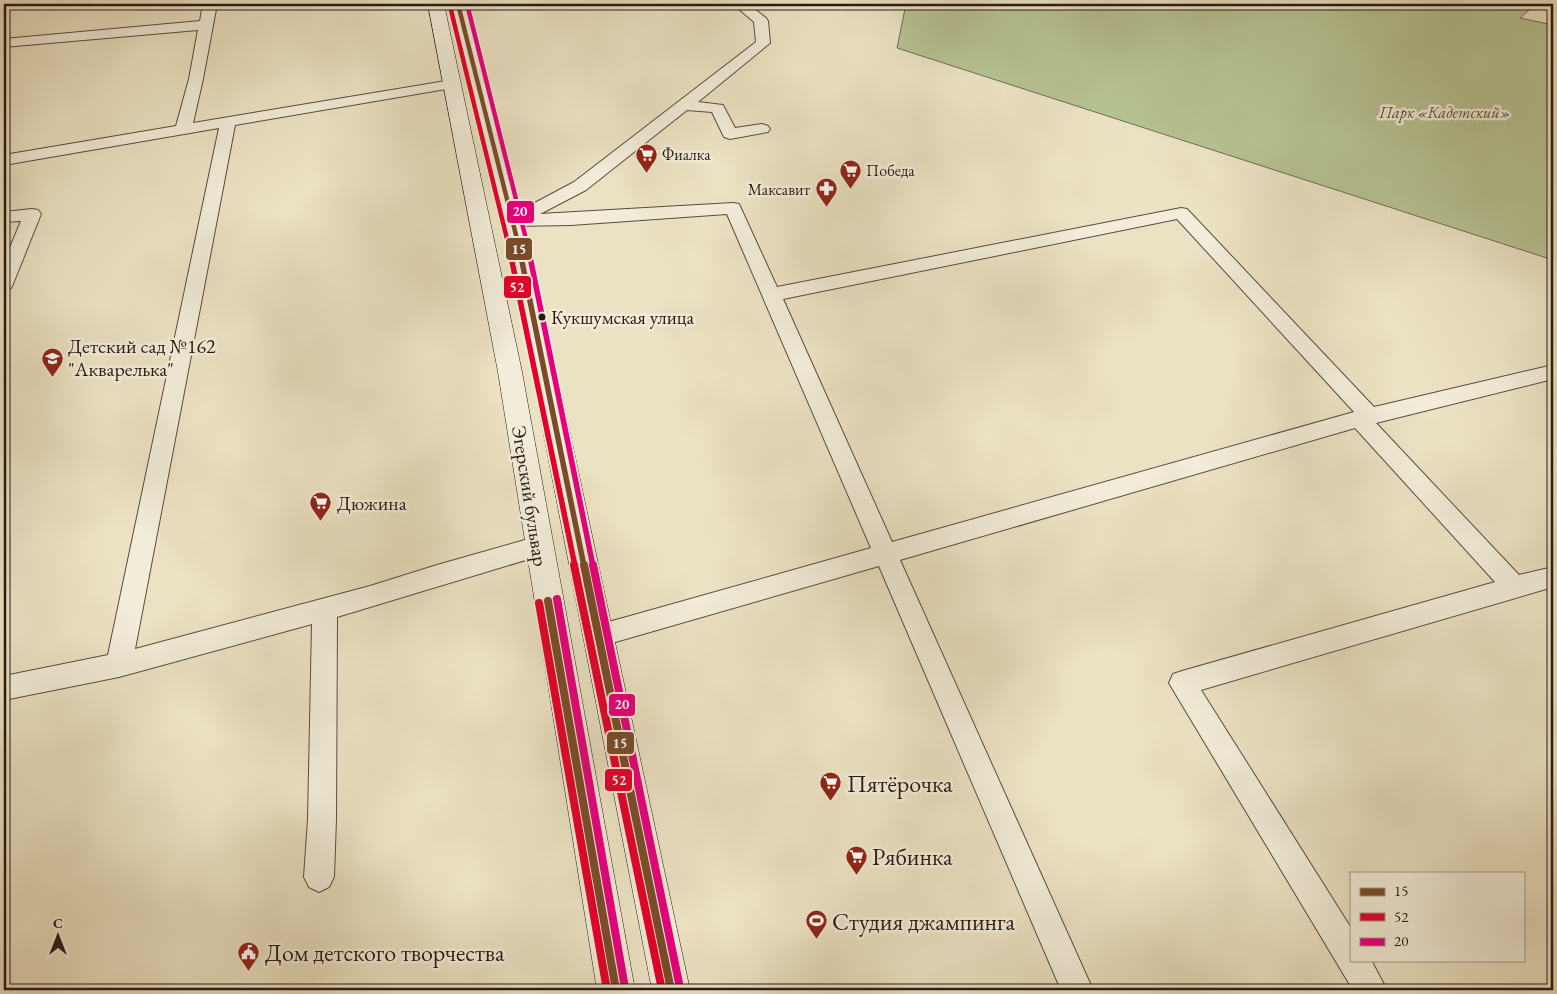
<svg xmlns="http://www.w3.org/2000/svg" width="1557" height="994" font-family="'EB Garamond',serif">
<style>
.green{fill:#b7c394;stroke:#6f6e54}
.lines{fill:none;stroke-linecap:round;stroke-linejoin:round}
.service-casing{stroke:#584c40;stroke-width:2}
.secondary-casing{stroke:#271a14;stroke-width:1}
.service{fill:#f2ecd8;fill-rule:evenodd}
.secondary{fill:#f2ecd8;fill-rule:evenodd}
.bus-1-far2-casing{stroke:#f2ecd8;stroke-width:7}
.bus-1-far1-casing{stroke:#f2ecd8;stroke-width:9}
.bus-1-casing{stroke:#f2ecd8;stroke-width:11}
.bus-2-far2-casing{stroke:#f2ecd8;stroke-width:7}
.bus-2-far1-casing{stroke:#f2ecd8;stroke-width:9}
.bus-2-casing{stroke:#f2ecd8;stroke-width:11}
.bus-3-far2-casing{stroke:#f2ecd8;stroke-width:7}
.bus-3-far1-casing{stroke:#f2ecd8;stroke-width:9}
.bus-3-casing{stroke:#f2ecd8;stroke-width:11}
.bus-1-far2{stroke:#7a4b2a;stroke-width:4.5}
.bus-1-far1{stroke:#7a4b2a;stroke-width:5.5}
.bus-1{stroke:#7a4b2a;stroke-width:8}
.bus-2-far2{stroke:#e4002b;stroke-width:4.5}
.bus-2-far1{stroke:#e4002b;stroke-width:5.5}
.bus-2{stroke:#e4002b;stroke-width:8}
.bus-3-far2{stroke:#e5007d;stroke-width:4.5}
.bus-3-far1{stroke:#e5007d;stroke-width:5.5}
.bus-3{stroke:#e5007d;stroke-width:8}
.bus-dot{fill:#271a14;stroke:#f2ecd8;stroke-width:2}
.labels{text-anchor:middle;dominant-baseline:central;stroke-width:5;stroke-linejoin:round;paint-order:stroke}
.far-park-label{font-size:16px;font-style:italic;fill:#524d3a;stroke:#f2ecd8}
.far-poi-label{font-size:16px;fill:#271a14;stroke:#f2ecd8;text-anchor:start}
.bus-label{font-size:19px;fill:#271a14;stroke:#f2ecd8;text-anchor:start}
.poi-label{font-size:20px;fill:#271a14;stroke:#f2ecd8;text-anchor:start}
.street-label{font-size:20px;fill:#271a14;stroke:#f2ecd8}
.near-poi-label{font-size:24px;fill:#271a14;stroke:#f2ecd8;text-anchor:start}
.line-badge{stroke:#f2ecd8;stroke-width:2}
.badge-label{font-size:14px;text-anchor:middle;font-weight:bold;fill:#fff}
</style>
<rect width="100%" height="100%" fill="#ebe2c3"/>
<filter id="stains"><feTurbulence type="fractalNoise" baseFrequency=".004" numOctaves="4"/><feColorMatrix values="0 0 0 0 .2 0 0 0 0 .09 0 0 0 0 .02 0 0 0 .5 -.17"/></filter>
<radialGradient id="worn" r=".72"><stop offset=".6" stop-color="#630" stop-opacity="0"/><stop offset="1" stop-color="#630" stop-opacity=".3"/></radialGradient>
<path class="green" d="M 906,4 L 1536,4 L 1520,18 L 1553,25 L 1553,260 L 897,48 Z"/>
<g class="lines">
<defs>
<g id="service">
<path d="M 203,4 L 217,4 L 203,79 L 193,123 L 452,80 L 457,81 L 459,84 L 457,87 L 452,88 L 235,125 L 135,649 L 370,586 L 437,565 L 539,536 L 547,539 L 551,546 L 547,553 L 539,556 L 337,617 L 336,819 L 334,877 L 329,887 L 319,892 L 309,887 L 304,877 L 308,819 L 312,624 L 119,677 L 4,700 L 4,676 L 108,655 L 219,128 L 4,165 L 4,155 L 176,126 L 189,79 L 198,30 L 4,47 L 4,39 L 200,21 Z"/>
<path d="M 733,4 L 748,4 L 766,18 L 768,21 L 770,43 L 698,102 L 723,105 L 735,128 L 762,124 L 768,126 L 770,129 L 768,132 L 730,139 L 724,137 L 712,112 L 687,110 L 586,190 L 540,214 L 733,203 L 739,204 L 777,287 L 1181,208 L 1187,209 L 1374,407 L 1553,365 L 1553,379 L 1376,423 L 1519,575 L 1553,567 L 1553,587 L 1201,690 L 1351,928 L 1351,960 L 1371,960 L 1387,990 L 1353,990 L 1169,683 L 1173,674 L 1182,671 L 1495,582 L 1355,428 L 900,560 L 1093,990 L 1061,990 L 879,566 L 598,647 L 589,644 L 585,636 L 589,628 L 598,625 L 871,548 L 727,214 L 571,225 L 513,226 L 507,224 L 504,220 L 507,216 L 514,214 L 574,182 L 756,42 L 754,22 ZM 1177,219 L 1354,412 L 892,542 L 783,299 Z"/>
<path d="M 32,209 L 38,210 L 41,214 L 13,284 L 11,288 L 4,290 L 4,262 L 21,221 L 4,222 L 4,212 Z"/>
</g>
<g id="secondary">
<path d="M 428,4 L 444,4 L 522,372 L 635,990 L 597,990 L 498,372 Z"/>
<path d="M 450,4 L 466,4 L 524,220 L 690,990 L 652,990 L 502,220 Z"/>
</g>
</defs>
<use href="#service" class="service-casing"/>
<use href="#secondary" class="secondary-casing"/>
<use href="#service" class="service"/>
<use href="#secondary" class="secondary"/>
<defs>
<path id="bus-1-far2" d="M 458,4 L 518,243"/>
<path id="bus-1-far1" d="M 518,242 L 584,566"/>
<g id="bus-1">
<path d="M 584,565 L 671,990"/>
<path d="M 548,601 L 616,990"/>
</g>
<path id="bus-2-far2" d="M 450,6 L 508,243"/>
<path id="bus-2-far1" d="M 508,242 L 575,566"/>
<g id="bus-2">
<path d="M 574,565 L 662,990"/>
<path d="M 539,603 L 607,990"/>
</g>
<path id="bus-3-far2" d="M 467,4 L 527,243"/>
<path id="bus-3-far1" d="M 527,242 L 593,566"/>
<g id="bus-3">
<path d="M 593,565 L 680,988"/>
<path d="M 557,599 L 625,988"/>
</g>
</defs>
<use href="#bus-1-far2" class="bus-1-far2-casing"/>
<use href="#bus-1-far1" class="bus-1-far1-casing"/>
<use href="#bus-1" class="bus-1-casing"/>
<use href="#bus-2-far2" class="bus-2-far2-casing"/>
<use href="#bus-2-far1" class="bus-2-far1-casing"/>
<use href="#bus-2" class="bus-2-casing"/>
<use href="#bus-3-far2" class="bus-3-far2-casing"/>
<use href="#bus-3-far1" class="bus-3-far1-casing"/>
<use href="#bus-3" class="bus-3-casing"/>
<use href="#bus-1-far2" class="bus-1-far2"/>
<use href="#bus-1-far1" class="bus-1-far1"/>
<use href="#bus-1" class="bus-1"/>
<use href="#bus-2-far2" class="bus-2-far2"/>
<use href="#bus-2-far1" class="bus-2-far1"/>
<use href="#bus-2" class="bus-2"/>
<use href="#bus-3-far2" class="bus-3-far2"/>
<use href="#bus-3-far1" class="bus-3-far1"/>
<use href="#bus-3" class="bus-3"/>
</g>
<defs>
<symbol id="supermarket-pin" viewBox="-11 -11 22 30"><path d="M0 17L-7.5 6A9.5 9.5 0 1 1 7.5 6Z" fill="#8f2418" stroke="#f2ecd8"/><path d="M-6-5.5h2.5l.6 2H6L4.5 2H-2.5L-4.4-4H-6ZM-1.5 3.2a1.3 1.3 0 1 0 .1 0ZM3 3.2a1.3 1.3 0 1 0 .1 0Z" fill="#fff"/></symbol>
<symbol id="pharmacy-pin" viewBox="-11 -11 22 30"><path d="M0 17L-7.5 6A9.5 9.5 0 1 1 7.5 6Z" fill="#8f2418" stroke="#f2ecd8"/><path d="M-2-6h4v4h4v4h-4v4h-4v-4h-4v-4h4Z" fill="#fff"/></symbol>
<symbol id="school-pin" viewBox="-11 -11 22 30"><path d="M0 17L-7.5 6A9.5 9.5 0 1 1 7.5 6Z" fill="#8f2418" stroke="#f2ecd8"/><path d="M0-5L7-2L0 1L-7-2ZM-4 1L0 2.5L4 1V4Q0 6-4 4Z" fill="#fff"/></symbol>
<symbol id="stadium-pin" viewBox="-11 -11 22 30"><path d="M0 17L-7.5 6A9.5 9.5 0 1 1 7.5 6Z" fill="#8f2418" stroke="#f2ecd8"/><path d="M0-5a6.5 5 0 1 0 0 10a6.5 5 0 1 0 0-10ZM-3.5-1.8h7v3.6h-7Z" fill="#fff"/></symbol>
<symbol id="civic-pin" viewBox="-11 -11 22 30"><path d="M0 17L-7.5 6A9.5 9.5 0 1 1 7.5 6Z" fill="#8f2418" stroke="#f2ecd8"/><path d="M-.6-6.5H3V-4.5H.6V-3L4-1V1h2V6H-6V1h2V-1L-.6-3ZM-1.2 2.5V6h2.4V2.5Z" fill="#fff"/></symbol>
</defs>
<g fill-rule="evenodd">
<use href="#supermarket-pin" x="634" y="142" width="25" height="34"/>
<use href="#supermarket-pin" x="838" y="158" width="25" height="34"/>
<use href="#pharmacy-pin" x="814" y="176" width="25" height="34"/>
<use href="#school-pin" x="40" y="346" width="25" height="34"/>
<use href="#supermarket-pin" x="308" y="490" width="25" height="34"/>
<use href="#supermarket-pin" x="818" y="770" width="25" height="34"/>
<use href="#supermarket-pin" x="844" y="844" width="25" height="34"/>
<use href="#stadium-pin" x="804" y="908" width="25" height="34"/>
<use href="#civic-pin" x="236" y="940" width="25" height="34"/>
</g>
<circle class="bus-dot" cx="542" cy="317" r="4.5"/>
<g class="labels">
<g class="far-park-label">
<text x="1445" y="112">Парк «Кадетский»</text>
</g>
<g class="far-poi-label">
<text x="662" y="154">Фиалка</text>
<text x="866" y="170">Победа</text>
<text x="810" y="189" text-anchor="end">Максавит</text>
</g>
<g class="bus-label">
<text x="551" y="317">Кукшумская улица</text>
</g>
<g class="poi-label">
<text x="68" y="346">Детский сад №162<tspan x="68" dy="23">"Акварелька"</tspan></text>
<text x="337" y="503">Дюжина</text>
</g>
<g class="street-label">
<text transform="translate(530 496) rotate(81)">Эгерский бульвар</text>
</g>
<g class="near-poi-label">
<text x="847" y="783">Пятёрочка</text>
<text x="872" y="856">Рябинка</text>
<text x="832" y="921">Студия джампинга</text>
<text x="265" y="952">Дом детского творчества</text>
</g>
</g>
<g class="line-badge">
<rect x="506" y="200" width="29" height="24" rx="5" fill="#e5007d"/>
<rect x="505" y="237" width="28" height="24" rx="5" fill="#7a4b2a"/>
<rect x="503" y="275" width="29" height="24" rx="5" fill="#e4002b"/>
<rect x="608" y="693" width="28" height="24" rx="5" fill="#e5007d"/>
<rect x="606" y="731" width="29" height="24" rx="5" fill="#7a4b2a"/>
<rect x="604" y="768" width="29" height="24" rx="5" fill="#e4002b"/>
</g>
<g class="badge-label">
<text x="520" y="216">20</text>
<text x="519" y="254">15</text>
<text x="517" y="292">52</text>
<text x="622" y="709">20</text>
<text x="620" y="748">15</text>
<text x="619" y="785">52</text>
</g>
<rect width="1557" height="994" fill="none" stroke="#ebe2c3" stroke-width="20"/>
<rect x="5" y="5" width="1547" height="984" fill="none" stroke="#271a14" stroke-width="2.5"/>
<rect x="10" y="10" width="1537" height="974" fill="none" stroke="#271a14"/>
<rect x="1350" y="872" width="175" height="90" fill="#f2ecd8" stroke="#a1988a"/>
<rect x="1360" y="888" width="25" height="8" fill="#7a4b2a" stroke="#a1988a"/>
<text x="1394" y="896" font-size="15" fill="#271a14">15</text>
<rect x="1360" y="913" width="25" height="8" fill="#e4002b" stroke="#a1988a"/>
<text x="1394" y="922" font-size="15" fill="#271a14">52</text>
<rect x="1360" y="938" width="25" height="8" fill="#e5007d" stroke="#a1988a"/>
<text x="1394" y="946" font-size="15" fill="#271a14">20</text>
<g transform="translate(58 936)" stroke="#f2ecd8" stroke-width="4" paint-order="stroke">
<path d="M0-4L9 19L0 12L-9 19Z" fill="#271a14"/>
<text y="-8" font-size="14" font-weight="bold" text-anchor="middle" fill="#271a14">С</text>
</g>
<rect width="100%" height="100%" filter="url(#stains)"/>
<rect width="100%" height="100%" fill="url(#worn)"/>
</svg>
